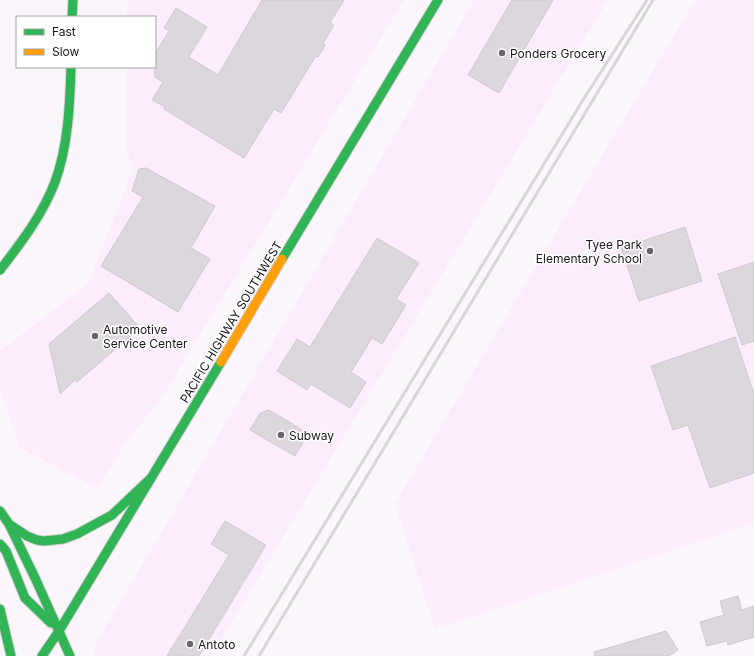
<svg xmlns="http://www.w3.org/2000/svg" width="754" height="656" font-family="Inter,sans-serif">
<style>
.built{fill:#fbedfc}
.building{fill:#dcd7dc;stroke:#cfcacf}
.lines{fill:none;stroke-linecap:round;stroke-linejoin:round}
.fast-casing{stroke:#d5d0d5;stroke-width:11}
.slow-casing{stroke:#d5d0d5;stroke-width:11}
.fast{stroke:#30b455;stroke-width:9}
.slow{stroke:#ff9f0a;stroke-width:9}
.rail{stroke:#d7d6d7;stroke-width:3}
.poi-dot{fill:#696469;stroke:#fff;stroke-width:1.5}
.labels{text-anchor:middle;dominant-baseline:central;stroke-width:3;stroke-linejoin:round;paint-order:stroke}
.poi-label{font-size:12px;fill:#1a151b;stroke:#fff;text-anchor:start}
.street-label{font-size:12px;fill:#1a151b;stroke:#fff}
</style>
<rect width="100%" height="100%" fill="#fbf6fb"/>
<g class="built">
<path d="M 128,0 L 404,0 L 160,400 L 128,440 L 97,488 L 19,447 L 0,390 L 0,351 L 88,284 L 133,169 L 127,150 L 127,67 L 155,67 L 155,17 L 127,17 Z"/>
<path d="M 474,0 L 608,0 L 211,656 L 95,656 L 95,648 L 98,640 Z"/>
<path d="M 695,0 L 754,0 L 754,524 L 435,629 L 395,503 Z"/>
</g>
<g class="building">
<path d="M 262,0 L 344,0 L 330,23 L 334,25 L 323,44 L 325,45 L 318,57 L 316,56 L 281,113 L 274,109 L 244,158 L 164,109 L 165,107 L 152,100 L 163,82 L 155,77 L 155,54 L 169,31 L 164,28 L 176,8 L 207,27 L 189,57 L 218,75 Z"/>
<path d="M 512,0 L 553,0 L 499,93 L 468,75 Z"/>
<path d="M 146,168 L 215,206 L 191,248 L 210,259 L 178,312 L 101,266 L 143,197 L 132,191 L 139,169 Z"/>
<path d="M 685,227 L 702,281 L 639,301 L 621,248 Z"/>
<path d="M 377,238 L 419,263 L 396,299 L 406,305 L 382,344 L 372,338 L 351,372 L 366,382 L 350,408 L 311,384 L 307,390 L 277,371 L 297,339 L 310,347 Z"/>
<path d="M 754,262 L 754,341 L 742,345 L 718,274 Z"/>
<path d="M 109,293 L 140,328 L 77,382 L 75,380 L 60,394 L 49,344 Z"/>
<path d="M 735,337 L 754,394 L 754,473 L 710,488 L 688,425 L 673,430 L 651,366 Z"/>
<path d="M 269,410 L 301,429 L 304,441 L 295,456 L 250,430 L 260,413 Z"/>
<path d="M 225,521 L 266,545 L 199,656 L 167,656 L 229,555 L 211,544 Z"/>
<path d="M 738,596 L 742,610 L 754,606 L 754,637 L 728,645 L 727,641 L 707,646 L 700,622 L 724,615 L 720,601 Z"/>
<path d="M 666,631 L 678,650 L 669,656 L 595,656 L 594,652 Z"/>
</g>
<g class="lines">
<defs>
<g id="fast">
<path d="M 72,17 L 73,0"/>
<path d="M 282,259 L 438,0"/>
<path d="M 0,270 C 21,243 43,214 55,182 C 68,147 70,104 71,67"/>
<path d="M 0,511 L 9,524 L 36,580 L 70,656"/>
<path d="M 9,524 L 27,536 L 37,540 L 44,541 L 63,539 L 77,534 L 112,515 L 150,479"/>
<path d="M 0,544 L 6,551 L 25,598 L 51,623"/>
<path d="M 0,609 L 11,656"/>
<path d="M 42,656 L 59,631 L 221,362"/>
</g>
<path id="slow" d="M 221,362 L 282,259"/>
</defs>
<use href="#fast" class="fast-casing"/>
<use href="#slow" class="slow-casing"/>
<use href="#fast" class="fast"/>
<use href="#slow" class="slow"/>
<g class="rail">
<path d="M 244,656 L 583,100 L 647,0"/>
<path d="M 259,656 L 653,0"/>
</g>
</g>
<g class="poi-dot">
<circle cx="502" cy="53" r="4"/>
<circle cx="650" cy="251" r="4"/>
<circle cx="95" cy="336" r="4"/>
<circle cx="281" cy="435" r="4"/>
<circle cx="190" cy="644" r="4"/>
</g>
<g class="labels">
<g class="poi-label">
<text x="510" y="53">Ponders Grocery</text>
<text x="642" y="244" text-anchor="end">Tyee Park<tspan x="642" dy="14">Elementary School</tspan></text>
<text x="103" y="329">Automotive<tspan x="103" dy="14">Service Center</tspan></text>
<text x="289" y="435">Subway</text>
<text x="198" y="644">Antoto</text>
</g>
<g class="street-label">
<text transform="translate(231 322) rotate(-59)">PACIFIC HIGHWAY SOUTHWEST</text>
</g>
</g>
<rect x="16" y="16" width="140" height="52" fill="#ffffff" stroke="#a3a1a4"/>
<rect x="24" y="29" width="20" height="6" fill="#30b455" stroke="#a3a1a4"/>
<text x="52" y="36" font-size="12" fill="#1a151b">Fast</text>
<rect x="24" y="49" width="20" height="6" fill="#ff9f0a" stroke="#a3a1a4"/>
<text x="52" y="56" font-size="12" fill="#1a151b">Slow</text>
</svg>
